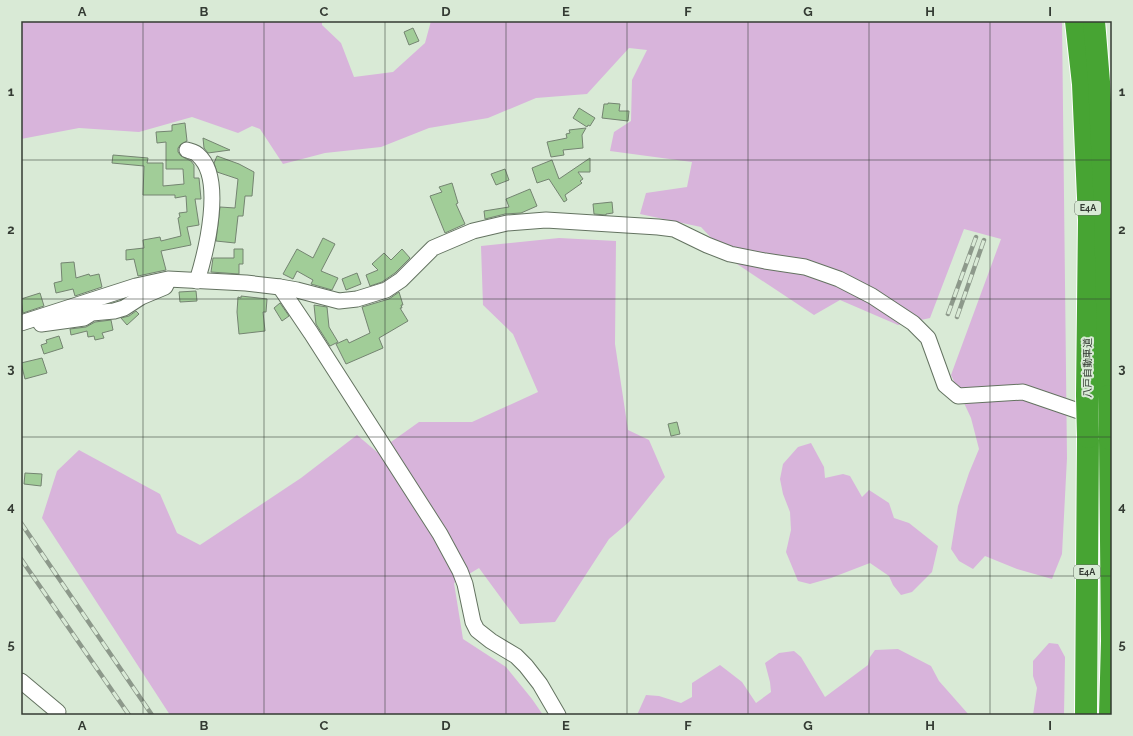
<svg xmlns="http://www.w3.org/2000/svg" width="1133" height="736" font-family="Raleway,'Noto Sans JP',sans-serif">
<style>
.green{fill:#d8b4db}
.building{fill:#a1cd98;stroke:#748471}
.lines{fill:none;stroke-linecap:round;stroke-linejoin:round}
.minor-casing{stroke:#647361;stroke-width:17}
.highway-casing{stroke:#fff;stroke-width:24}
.minor{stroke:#fff;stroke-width:15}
.highway{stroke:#47a433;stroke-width:22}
.rail-casing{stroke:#8d998b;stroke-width:4.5}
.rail{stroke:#d9ead6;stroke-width:3;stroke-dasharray:9;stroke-linecap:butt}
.highway-bridge-casing{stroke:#fff;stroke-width:24;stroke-linecap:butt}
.highway-bridge{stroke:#47a433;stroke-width:22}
.grid{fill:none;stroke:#343b33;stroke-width:1;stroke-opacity:0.55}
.labels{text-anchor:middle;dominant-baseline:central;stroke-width:4;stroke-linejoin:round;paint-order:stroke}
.shield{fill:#d9ead6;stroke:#667064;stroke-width:1}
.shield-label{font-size:9px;font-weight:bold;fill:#343b33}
.street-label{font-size:10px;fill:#343b33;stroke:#d9ead6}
.neatline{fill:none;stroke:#343b33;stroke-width:1.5}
.grid-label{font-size:13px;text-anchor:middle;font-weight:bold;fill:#343b33}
</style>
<rect width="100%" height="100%" fill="#d9ead6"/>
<g class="green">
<path d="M 21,21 L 322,21 L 322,25 L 341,43 L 354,77 L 393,72 L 425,43 L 431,21 L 1062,21 L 1067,458 L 1062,554 L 1052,579 L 1017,569 L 985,556 L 973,569 L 959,561 L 951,549 L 958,506 L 969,473 L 979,449 L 971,418 L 951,375 L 1001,239 L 964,229 L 930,318 L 898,325 L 840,300 L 814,315 L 734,262 L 701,227 L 640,214 L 646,193 L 687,187 L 692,162 L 610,151 L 614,132 L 631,121 L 632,80 L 647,50 L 629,48 L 587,94 L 536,98 L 488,118 L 429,128 L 381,147 L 325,153 L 283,164 L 260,129 L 252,126 L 238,133 L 192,117 L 139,132 L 79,128 L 21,139 Z"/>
<path d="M 559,238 L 616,241 L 615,344 L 628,430 L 649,440 L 665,477 L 629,522 L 609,539 L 555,622 L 520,624 L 479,568 L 454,583 L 463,639 L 506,667 L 532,699 L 543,715 L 170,715 L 42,518 L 57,471 L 79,450 L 160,494 L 177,533 L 200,545 L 301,478 L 357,435 L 377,452 L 419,422 L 472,422 L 538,392 L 513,334 L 483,305 L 481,246 Z"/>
<path d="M 811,443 L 824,467 L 825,478 L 843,474 L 850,476 L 862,497 L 869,490 L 889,503 L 894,518 L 909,523 L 938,546 L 932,572 L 912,592 L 901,595 L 893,585 L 889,576 L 870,563 L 831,578 L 810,584 L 798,581 L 786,552 L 791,530 L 790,512 L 783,494 L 780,479 L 783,464 L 798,447 Z"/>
<path d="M 1049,643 L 1058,644 L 1065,657 L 1064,715 L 1033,715 L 1037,688 L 1033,676 L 1033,661 Z"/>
<path d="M 898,649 L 931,666 L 939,681 L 969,715 L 637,715 L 646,695 L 659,696 L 681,703 L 692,697 L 692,683 L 720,665 L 742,682 L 756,703 L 771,692 L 770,682 L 765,663 L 779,653 L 794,651 L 801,657 L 825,697 L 868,665 L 870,657 L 875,650 Z"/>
</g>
<g class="building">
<path d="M 413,28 L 419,41 L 409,45 L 404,32 Z"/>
<path d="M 608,103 L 620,104 L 619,111 L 629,111 L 628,121 L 602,118 L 604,104 L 608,104 Z"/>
<path d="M 579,108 L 595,118 L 590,126 L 588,125 L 587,127 L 573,118 Z"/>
<path d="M 185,123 L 187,141 L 181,144 L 178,148 L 178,152 L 181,156 L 191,161 L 194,165 L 194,178 L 199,178 L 201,199 L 195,199 L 199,225 L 187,227 L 191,245 L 161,251 L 166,270 L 138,276 L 134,259 L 126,260 L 126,250 L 144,248 L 143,240 L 160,237 L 161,241 L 181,236 L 178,218 L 180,217 L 179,213 L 187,212 L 186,196 L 175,198 L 175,195 L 143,195 L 144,166 L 112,163 L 113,155 L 148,158 L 147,163 L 163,163 L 163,186 L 184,184 L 183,169 L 166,169 L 166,142 L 157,143 L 156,132 L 172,131 L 172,125 Z"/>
<path d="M 586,128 L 582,135 L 583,148 L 563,150 L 564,155 L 551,157 L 547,142 L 567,138 L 566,134 L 570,133 L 569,130 Z"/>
<path d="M 203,138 L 230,150 L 208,153 L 204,148 Z"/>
<path d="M 217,156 L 239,164 L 254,172 L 252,196 L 245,196 L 243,216 L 238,216 L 235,243 L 216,241 L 220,207 L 235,208 L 238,179 L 217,172 L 214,163 Z"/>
<path d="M 590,158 L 590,172 L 578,172 L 583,179 L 580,181 L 582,183 L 565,195 L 567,200 L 564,202 L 549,179 L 537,183 L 532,168 L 552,160 L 559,179 Z"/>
<path d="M 505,169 L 509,180 L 496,185 L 491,174 Z"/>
<path d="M 452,183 L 458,203 L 456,204 L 465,224 L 445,233 L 430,196 L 442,192 L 439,187 Z"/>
<path d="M 530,189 L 537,206 L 521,213 L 505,214 L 485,219 L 484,211 L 509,207 L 506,199 Z"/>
<path d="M 612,202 L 613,213 L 606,214 L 606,215 L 594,214 L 593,204 Z"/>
<path d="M 323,238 L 335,244 L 321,271 L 338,278 L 332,290 L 311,284 L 313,280 L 297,271 L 293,279 L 283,274 L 297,249 L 313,258 Z"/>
<path d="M 234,249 L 243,249 L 243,264 L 239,264 L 239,274 L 211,272 L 213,258 L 234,258 Z"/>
<path d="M 402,249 L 410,258 L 395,273 L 382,282 L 370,286 L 366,275 L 378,270 L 372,264 L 384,253 L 391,260 Z"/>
<path d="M 74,262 L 76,278 L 89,274 L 90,276 L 99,274 L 102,287 L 75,296 L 73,289 L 56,293 L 54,283 L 62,281 L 61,263 Z"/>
<path d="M 357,273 L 361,284 L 346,290 L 342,279 Z"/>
<path d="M 196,291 L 197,301 L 180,302 L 179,292 Z"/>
<path d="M 399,292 L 403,305 L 401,305 L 402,308 L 400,308 L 408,321 L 379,338 L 383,348 L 346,364 L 336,344 L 347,339 L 349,343 L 370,333 L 362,307 L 389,299 Z"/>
<path d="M 40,293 L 44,306 L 23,313 L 21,299 Z"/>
<path d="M 241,296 L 267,299 L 266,312 L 263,312 L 265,331 L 239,334 L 237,312 L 238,297 L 241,298 Z"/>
<path d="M 280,303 L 289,316 L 282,321 L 274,308 Z"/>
<path d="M 314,305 L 327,307 L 329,327 L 338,342 L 330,346 L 316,324 Z"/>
<path d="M 136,311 L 139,314 L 127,325 L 121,318 L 129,316 Z"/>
<path d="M 111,320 L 113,330 L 102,333 L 104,338 L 95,340 L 94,336 L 88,337 L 87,331 L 71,335 L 70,329 L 86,327 L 95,322 Z"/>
<path d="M 59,336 L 63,348 L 44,354 L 41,345 L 47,343 L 46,340 Z"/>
<path d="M 42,358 L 47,373 L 25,379 L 21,363 Z"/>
<path d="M 677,422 L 680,434 L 671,436 L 668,424 Z"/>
<path d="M 25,473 L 42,474 L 41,486 L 24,484 Z"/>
</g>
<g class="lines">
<defs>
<g id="minor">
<path d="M 187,150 C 190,151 196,152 198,155 C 225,178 206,252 197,281"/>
<path d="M 280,287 L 311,333 L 440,534 L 460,571 L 465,584 L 473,622 L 477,630 L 491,641 L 516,656 L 526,666 L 540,684 L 558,715"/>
<path d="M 21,323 L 136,286 L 168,279 L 246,283 L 280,287 L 297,290 L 339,301 L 357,299 L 386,290 L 401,280 L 433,248 L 473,231 L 507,223 L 546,220 L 658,227 L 674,229 L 707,245 L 730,254 L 765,261 L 805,267 L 839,279 L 872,296 L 913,323 L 928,338 L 945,385 L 958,396 L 1023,392 L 1096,417"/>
<path d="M 41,324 L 70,320 L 84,318 L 92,313 L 114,311 L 124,308 L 141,297 L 165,287 L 167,283"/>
<path d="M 21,681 L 58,712"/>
</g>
<g id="highway">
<path d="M 1076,21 L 1083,84 L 1089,220 L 1087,396"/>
<path d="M 1094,21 L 1099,82 L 1105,209 L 1109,396"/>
<path d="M 1086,715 L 1088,437"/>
<path d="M 1110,715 L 1112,641 L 1110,439"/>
</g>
</defs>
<use href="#minor" class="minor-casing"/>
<use href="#highway" class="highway-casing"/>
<use href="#minor" class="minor"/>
<use href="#highway" class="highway"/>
<defs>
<g id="rail">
<path d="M 948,314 L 976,237"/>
<path d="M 957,317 L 984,240"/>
<path d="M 21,523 L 152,715"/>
<path d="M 21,559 L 129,715"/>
</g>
</defs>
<use href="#rail" class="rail-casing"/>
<use href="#rail" class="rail"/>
<defs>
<g id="highway-bridge">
<path d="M 1087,396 L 1088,437"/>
<path d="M 1109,396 L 1110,439"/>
</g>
</defs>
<use href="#highway-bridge" class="highway-bridge-casing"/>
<use href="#highway-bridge" class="highway-bridge"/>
</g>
<path class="grid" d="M 143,21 L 143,715M 264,21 L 264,715M 385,21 L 385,715M 506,21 L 506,715M 627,21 L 627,715M 748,21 L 748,715M 869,21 L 869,715M 990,21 L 990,715M 21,160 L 1112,160M 21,299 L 1112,299M 21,437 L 1112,437M 21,576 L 1112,576"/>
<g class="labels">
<g class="shield">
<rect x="1075" y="201" width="26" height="14" rx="3"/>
<rect x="1074" y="565" width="26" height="14" rx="3"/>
</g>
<g class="shield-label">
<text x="1088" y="208">E4A</text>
<text x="1087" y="572">E4A</text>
</g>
<g class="street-label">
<text transform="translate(1087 368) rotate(-90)">八戸自動車道</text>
</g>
</g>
<rect width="1133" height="736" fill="none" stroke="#d9ead6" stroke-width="44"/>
<rect x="22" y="22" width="1089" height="692" class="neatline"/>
<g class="grid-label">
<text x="82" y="16">A</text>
<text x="204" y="16">B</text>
<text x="324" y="16">C</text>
<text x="446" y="16">D</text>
<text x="566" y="16">E</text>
<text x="688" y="16">F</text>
<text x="808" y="16">G</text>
<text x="930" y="16">H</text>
<text x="1050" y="16">I</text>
<text x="11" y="96">1</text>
<text x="1122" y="96">1</text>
<text x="11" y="234">2</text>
<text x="1122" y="234">2</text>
<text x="11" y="373">3</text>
<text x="1122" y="373">3</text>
<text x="11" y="511">4</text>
<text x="1122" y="511">4</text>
<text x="11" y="649">5</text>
<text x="1122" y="649">5</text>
<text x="82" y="730">A</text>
<text x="204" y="730">B</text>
<text x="324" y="730">C</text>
<text x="446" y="730">D</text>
<text x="566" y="730">E</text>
<text x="688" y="730">F</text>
<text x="808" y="730">G</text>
<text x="930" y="730">H</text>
<text x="1050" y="730">I</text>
</g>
</svg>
